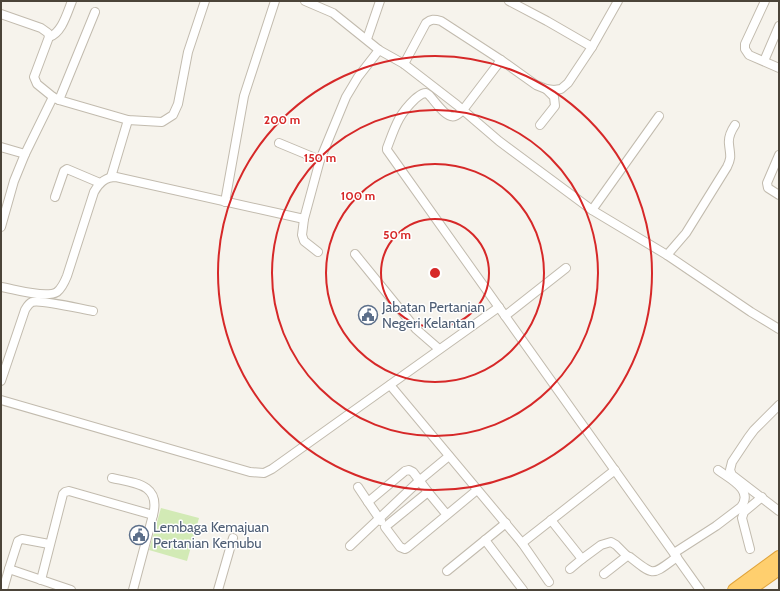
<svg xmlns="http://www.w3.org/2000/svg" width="780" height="591" font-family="Cabin,sans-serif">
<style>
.green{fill:#d2eab5}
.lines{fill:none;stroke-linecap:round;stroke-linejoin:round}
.minor-casing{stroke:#c2bbae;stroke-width:10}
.highway-casing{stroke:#e0a43c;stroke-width:14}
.minor{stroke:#fff;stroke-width:8}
.highway{stroke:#ffcf6e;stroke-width:12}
.ring{fill:none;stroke:#d62828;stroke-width:2}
.labels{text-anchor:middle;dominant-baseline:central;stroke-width:3;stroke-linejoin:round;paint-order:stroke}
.service-label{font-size:14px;fill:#4e5e75;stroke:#fff;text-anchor:start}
.centre{fill:#d62828;stroke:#fff;stroke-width:2}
.ring-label{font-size:12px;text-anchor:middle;font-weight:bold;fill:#d62828;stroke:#fff;stroke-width:3;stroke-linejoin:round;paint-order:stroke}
</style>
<rect width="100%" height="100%" fill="#f6f3ec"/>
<path class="green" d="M 161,508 L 199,518 L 187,561 L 149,550 Z"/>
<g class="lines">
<defs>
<g id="minor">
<path d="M 305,1 L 333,13 L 379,50 L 404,64 L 457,105 L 499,141 L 592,210 L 667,255 L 751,312 L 779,329"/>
<path d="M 509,1 L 547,21 L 592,47"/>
<path d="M 765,1 L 745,44 L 745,49 L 749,55 L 779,68"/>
<path d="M 95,12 L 59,100 L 128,120 L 162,122 L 173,115 L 178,104 L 188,52 L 205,1"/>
<path d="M 1,14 L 41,28 L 48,33 L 49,37 L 34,77 L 37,84 L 53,97"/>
<path d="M 49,37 C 62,33 67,13 72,1"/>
<path d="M 367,39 L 380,1"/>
<path d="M 501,60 L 463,110 C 461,112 458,115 455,116 C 447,120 434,100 429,95 L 426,93 C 421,93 419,96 415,99 C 398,115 395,127 387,148 L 387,150 L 700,590"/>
<path d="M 764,61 L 779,26"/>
<path d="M 404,64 L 426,23 C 431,19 434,19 441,21 L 501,60 L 536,85 L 546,89 L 554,90 L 561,89 L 568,83 L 592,47 L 618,1"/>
<path d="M 540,125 L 555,106 L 554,97 L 546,89"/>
<path d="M 279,143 L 320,160"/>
<path d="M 1,147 L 25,154"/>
<path d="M 779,155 L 767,183 L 768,188 L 779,195"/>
<path d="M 111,177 L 128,120"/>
<path d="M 55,197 L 64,171 L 67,169 L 100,183"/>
<path d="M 225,202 L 244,96 L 275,1"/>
<path d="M 592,210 L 659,116"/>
<path d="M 1,227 L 14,181 L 25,154 L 53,97 L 59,100"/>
<path d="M 318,252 L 304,241 L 302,235 L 304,219 L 320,160 L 346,97 L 358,77 L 379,50"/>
<path d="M 355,254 L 416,329 L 439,349"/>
<path d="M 667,255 L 686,233 L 727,167 C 732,157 730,155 729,144 C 728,137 731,131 735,125"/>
<path d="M 1,287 C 14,289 46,299 57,292 C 62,288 65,281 67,276 L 94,192 C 99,183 105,177 116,177 L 304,219"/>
<path d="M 505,316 L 566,268"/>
<path d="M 1,381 L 25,310 C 27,307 28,304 32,302 C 40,299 81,309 93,311"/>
<path d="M 390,385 L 522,543 L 615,470"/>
<path d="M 1,400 L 250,472 L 264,473 L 272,469 L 499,307"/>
<path d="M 779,405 L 754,430 L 748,438 L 732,462 L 730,470 L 732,475 L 779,511"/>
<path d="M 112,478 C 135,483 161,484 153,515"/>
<path d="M 358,487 L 368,502"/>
<path d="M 447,515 L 428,492 L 385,527 L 400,547 L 405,549 L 407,548 L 477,490"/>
<path d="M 551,520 L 582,559 L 601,545 L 611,542 L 616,545 L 627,556"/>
<path d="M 381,521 L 368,502 L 405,471 L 409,470 L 413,472 L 428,492"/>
<path d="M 485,540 L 523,590"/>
<path d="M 522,543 L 549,582"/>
<path d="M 350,546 L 420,480 L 449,456"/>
<path d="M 750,549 L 742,518 L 744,512 L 762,497"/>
<path d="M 674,553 L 716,526 L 741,507 C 754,490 730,479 718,470"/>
<path d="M 9,569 L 18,541 L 22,539 L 49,544"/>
<path d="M 570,569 L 582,559"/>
<path d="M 447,571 L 506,523"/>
<path d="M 604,574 L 627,556 L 630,557 C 655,577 652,575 677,557"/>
<path d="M 41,580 L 63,494 L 65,492 L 69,491 L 153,515 L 133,590"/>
<path d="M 3,590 L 9,569 L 71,590"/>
<path d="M 218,590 L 233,538"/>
</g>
<g id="highway">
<path d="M 734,590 L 779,557"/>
<path d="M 749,590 L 779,569"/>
</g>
</defs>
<use href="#minor" class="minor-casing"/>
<use href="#highway" class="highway-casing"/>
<use href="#minor" class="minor"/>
<use href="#highway" class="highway"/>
</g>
<g class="ring">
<circle cx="435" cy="273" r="54"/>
<circle cx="435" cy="273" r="109"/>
<circle cx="435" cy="273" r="163"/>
<circle cx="435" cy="273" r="217"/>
</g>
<defs>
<symbol id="civic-ring" viewBox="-11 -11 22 22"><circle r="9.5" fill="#fff" stroke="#5c6f8a" stroke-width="1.5"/><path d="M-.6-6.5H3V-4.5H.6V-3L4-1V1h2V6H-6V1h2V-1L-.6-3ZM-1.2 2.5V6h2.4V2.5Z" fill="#5c6f8a"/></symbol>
</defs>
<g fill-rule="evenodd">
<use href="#civic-ring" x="357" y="304" width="22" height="22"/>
<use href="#civic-ring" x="128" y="524" width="22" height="22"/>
</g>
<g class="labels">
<g class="service-label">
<text x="382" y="307">Jabatan Pertanian<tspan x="382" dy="16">Negeri Kelantan</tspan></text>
<text x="153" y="527">Lembaga Kemajuan<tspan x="153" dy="16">Pertanian Kemubu</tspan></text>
</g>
</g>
<circle cx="435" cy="273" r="6" class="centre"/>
<g class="ring-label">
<text x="282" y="124">200 m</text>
<text x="320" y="162">150 m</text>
<text x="358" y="200">100 m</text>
<text x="397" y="239">50 m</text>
</g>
<rect width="780" height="591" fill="none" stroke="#4b4439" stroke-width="4"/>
</svg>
